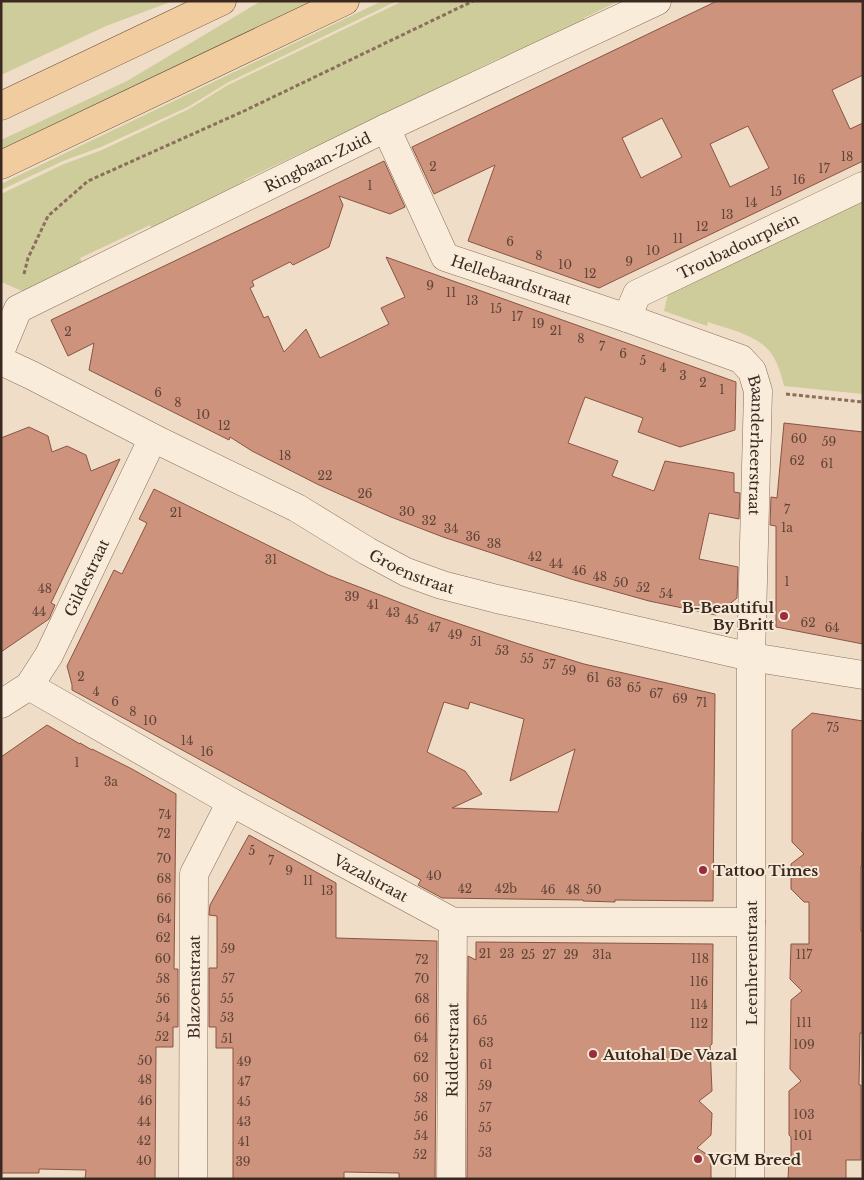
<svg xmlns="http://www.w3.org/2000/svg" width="864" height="1180" font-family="'Libre Baskerville',serif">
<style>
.green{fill:#cdcc9a}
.building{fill:#cd937d;stroke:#8a5442;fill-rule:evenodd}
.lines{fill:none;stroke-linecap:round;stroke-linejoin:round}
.minor-casing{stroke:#8b6e5c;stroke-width:29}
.major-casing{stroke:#593d30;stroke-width:29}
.path{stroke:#8b6e5c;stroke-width:3;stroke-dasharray:4 2.5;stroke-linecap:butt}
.minor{stroke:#f9ecdb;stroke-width:28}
.major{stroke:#f1cc9f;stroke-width:28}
.poi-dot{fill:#9a2c3c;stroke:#f6e9d7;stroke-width:2}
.labels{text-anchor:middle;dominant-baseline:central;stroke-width:4;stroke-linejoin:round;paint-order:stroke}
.number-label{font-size:12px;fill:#604437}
.street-label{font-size:15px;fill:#3b2920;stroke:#f6e9d7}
.poi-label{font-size:15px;font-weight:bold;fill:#3b2920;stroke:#f6e9d7;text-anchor:start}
</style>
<rect width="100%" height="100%" fill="#efddc7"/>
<g class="green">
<path d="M 1,1 L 173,1 L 106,26 L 1,75 Z"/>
<path d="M 261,1 L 311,1 L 1,150 L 1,140 L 127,81 Z"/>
<path d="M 382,1 L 397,1 L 227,83 L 188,107 L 101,147 L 63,161 L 1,190 L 1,184 Z"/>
<path d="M 403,1 L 619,1 L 584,18 L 587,25 L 503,65 L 500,58 L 432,91 L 434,98 L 318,153 L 314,147 L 244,180 L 247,187 L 154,232 L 150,225 L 80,258 L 83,266 L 27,293 L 1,282 L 1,194 L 64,164 L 102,150 L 189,109 L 228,85 Z"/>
<path d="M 863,197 L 863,394 L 784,386 C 781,374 778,363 771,353 C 758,335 728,329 708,322 L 707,326 L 664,311 L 669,290 Z"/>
</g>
<g class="building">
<path d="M 717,1 L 863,1 L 863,75 L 832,90 L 850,129 L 863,123 L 863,161 L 599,288 L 468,241 L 495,165 L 434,194 L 412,147 ZM 662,118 L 682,157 L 641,178 L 622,138 ZM 748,126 L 769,168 L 730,187 L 710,144 Z"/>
<path d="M 384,161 L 405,207 L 390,214 L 339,196 L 343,205 L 329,247 L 293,265 L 290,262 L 252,281 L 254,286 L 250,288 L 264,318 L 268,316 L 284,352 L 306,329 L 320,358 L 389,324 L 381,308 L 405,297 L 386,257 L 736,382 L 735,430 L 680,447 L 638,432 L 643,418 L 585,397 L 568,443 L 618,461 L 612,476 L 654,491 L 665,461 L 734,473 L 734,492 L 740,493 L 739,519 L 709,513 L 699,559 L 738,567 L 737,598 L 716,615 L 649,601 L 574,580 L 443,537 L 391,517 L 319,485 L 252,451 L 230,437 L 229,440 L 89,370 L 94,343 L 68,356 L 51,320 Z"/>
<path d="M 784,423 L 863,432 L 863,644 L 776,627 L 776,526 L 770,525 L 771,497 L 777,498 Z"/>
<path d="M 29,427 L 48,436 L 52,452 L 67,446 L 86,455 L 91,471 L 120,459 L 51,603 L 55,605 L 49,619 L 1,652 L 1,438 Z"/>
<path d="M 154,489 L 328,575 L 427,613 L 519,644 L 584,664 L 715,694 L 713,901 L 615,900 L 615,902 L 583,901 L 583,900 L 442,898 L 418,885 L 421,880 L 72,690 L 72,685 L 67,666 L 114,570 L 122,574 L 147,523 L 139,519 ZM 444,702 L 468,709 L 470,702 L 524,719 L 510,781 L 575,749 L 558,812 L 452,808 L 482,794 L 465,771 L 427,752 Z"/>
<path d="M 812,713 L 863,721 L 863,832 L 862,832 L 862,866 L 861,866 L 861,931 L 863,931 L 863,1033 L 860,1033 L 859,1085 L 861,1085 L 861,1160 L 846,1160 L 846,1179 L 788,1179 L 789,1160 L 791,1158 L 791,1137 L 789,1135 L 789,1091 L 801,1081 L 790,1069 L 791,1000 L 802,991 L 790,979 L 791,944 L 809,944 L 809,902 L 804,902 L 791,889 L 791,864 L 804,854 L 792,842 L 792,730 Z"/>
<path d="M 47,725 L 80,744 L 80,743 L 92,750 L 92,749 L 132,769 L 176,794 L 174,969 L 178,969 L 178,1027 L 173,1027 L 173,1047 L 156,1047 L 155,1179 L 85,1179 L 86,1170 L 39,1169 L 39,1173 L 1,1173 L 1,757 Z"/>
<path d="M 249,835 L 336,883 L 336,938 L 437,941 L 435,1179 L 399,1179 L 399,1173 L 344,1172 L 344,1179 L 233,1179 L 233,1048 L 216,1048 L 216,1027 L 209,1027 L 209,968 L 217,968 L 217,916 L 209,915 L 210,905 Z"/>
<path d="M 476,942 L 713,944 L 712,1044 L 710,1046 L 712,1091 L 699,1101 L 712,1113 L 711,1135 L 697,1148 L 711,1157 L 711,1179 L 467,1179 L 468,956 L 476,960 Z"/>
</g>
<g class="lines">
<defs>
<g id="minor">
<path id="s1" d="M 386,128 L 445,257 L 627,318 L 741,359 L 752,371 L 758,391 L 751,657 L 751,922 L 750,1179"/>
<path id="s2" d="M 627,318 L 637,294 L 863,186"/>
<path id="s3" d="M 1,350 L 18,309 L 386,128 L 657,1"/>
<path id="s4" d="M 1,361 L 31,375 L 153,438 L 297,508 L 367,551 L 406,572 L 442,585 L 497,599 L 574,616 L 751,657 L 863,675"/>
<path id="s5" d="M 29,686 L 231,802 L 453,922 L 751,922"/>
<path id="s6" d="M 1,704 L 29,686 L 49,655 L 153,438"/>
<path id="s7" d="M 193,1179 L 194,874 L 231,802"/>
<path id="s8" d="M 451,1179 L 453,922"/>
</g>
<g id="major">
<path d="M 1,106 L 222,1"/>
<path d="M 1,165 L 345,1"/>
</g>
</defs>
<use href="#minor" class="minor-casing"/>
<use href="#major" class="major-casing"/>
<g class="path">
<path d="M 24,274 L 28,258 L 48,216 L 88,181 L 244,111 L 473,1"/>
<path d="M 786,394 L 863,402"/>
</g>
<use href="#minor" class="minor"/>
<use href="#major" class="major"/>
</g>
<g class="poi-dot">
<circle cx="784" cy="616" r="5"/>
<circle cx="703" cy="870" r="5"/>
<circle cx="593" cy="1054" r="5"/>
<circle cx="698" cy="1159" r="5"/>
</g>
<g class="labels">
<g class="number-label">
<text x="847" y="156">18</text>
<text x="433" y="166">2</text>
<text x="824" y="168">17</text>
<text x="799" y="179">16</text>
<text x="370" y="185">1</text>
<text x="776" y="191">15</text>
<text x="751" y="202">14</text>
<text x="727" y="214">13</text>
<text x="702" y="226">12</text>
<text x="678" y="238">11</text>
<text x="510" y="241">6</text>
<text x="653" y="250">10</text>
<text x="539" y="255">8</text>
<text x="629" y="261">9</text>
<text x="565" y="264">10</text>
<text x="590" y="273">12</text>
<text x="430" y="285">9</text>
<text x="451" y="292">11</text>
<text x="472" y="300">13</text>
<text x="496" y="308">15</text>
<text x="517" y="316">17</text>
<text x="538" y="323">19</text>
<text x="556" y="330">21</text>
<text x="68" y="331">2</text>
<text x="581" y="338">8</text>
<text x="602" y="346">7</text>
<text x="623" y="353">6</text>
<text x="643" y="360">5</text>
<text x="663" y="367">4</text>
<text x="683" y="375">3</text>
<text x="703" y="382">2</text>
<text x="722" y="389">1</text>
<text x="158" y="392">6</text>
<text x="178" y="402">8</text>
<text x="203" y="414">10</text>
<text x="224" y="425">12</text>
<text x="799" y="438">60</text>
<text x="829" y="441">59</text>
<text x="285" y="455">18</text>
<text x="797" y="460">62</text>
<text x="827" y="463">61</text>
<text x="325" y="475">22</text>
<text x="365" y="493">26</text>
<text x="787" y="509">7</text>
<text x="407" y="511">30</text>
<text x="176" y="512">21</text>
<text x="429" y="520">32</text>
<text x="787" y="527">1a</text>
<text x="451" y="528">34</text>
<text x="473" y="536">36</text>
<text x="494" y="543">38</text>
<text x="535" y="556">42</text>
<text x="271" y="559">31</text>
<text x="556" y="563">44</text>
<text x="579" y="570">46</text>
<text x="600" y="576">48</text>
<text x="787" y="581">1</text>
<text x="621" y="582">50</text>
<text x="643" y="587">52</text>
<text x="45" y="588">48</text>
<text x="666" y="593">54</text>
<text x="352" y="596">39</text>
<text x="373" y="604">41</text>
<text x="39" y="611">44</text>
<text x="393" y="612">43</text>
<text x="412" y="619">45</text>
<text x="808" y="622">62</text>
<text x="434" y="627">47</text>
<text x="832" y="627">64</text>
<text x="455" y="634">49</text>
<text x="476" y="641">51</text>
<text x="502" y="650">53</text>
<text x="527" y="658">55</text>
<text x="549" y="664">57</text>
<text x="569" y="670">59</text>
<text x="81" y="676">2</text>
<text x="593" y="677">61</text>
<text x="614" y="682">63</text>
<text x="634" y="687">65</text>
<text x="96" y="691">4</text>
<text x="656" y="693">67</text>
<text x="680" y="698">69</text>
<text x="115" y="701">6</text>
<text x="702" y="702">71</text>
<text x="133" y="711">8</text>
<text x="150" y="720">10</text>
<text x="833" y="727">75</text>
<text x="187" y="740">14</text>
<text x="207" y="751">16</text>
<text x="77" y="762">1</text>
<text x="111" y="781">3a</text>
<text x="165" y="814">74</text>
<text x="164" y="833">72</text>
<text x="252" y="850">5</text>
<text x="164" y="858">70</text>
<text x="271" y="860">7</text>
<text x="289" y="870">9</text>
<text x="434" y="875">40</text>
<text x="164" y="878">68</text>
<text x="308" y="880">11</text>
<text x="465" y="888">42</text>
<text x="506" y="888">42b</text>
<text x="548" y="889">46</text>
<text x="573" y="889">48</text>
<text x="594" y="889">50</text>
<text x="327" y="890">13</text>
<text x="164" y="898">66</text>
<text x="164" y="918">64</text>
<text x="163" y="937">62</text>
<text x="228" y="948">59</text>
<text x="485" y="953">21</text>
<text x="507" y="953">23</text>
<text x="528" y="954">25</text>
<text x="549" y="954">27</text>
<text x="571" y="954">29</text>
<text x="602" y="954">31a</text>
<text x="804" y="954">117</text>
<text x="163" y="958">60</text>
<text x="700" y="958">118</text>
<text x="422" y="959">72</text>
<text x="163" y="978">58</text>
<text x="228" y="978">57</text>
<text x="422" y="978">70</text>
<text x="699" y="981">116</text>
<text x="163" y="998">56</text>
<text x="227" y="998">55</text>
<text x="422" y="998">68</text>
<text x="699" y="1004">114</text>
<text x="163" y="1017">54</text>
<text x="227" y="1017">53</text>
<text x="422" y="1018">66</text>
<text x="480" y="1020">65</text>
<text x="804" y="1022">111</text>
<text x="699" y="1023">112</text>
<text x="162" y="1036">52</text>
<text x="421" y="1037">64</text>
<text x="227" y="1038">51</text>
<text x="486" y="1042">63</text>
<text x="804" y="1044">109</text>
<text x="421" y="1057">62</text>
<text x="145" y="1060">50</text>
<text x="244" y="1061">49</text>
<text x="486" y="1064">61</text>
<text x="421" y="1077">60</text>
<text x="145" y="1079">48</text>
<text x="244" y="1081">47</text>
<text x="485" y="1085">59</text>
<text x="421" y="1097">58</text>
<text x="145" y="1100">46</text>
<text x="244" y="1101">45</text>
<text x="485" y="1107">57</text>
<text x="804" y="1114">103</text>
<text x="421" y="1116">56</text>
<text x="144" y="1121">44</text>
<text x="244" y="1121">43</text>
<text x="485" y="1127">55</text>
<text x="421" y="1135">54</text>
<text x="803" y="1135">101</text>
<text x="144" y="1140">42</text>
<text x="244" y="1141">41</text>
<text x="485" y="1152">53</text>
<text x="420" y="1154">52</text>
<text x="144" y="1160">40</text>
<text x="243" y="1161">39</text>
</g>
<g class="street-label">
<text stroke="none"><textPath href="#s3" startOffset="378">Ringbaan-Zuid</textPath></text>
<text stroke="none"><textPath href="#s2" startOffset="138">Troubadourplein</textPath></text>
<text stroke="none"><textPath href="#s1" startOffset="212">Hellebaardstraat</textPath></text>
<text stroke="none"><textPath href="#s1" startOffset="546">Baanderheerstraat</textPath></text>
<text stroke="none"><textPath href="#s4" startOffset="462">Groenstraat</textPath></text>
<text stroke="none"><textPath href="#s6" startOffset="156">Gildestraat</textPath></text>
<text stroke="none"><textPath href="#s5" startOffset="392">Vazalstraat</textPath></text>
<text transform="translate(751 963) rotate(-90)">Leenherenstraat</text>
<text stroke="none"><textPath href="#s7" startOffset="192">Blazoenstraat</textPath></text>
<text stroke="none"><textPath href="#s8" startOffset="129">Ridderstraat</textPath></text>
</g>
<g class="poi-label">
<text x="774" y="607" text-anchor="end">B-Beautiful<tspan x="774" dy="17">By Britt</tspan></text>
<text x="713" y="870">Tattoo Times</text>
<text x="603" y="1054">Autohal De Vazal</text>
<text x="708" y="1159">VGM Breed</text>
</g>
</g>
<rect width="864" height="1180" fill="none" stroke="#3b2920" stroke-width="5"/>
</svg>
